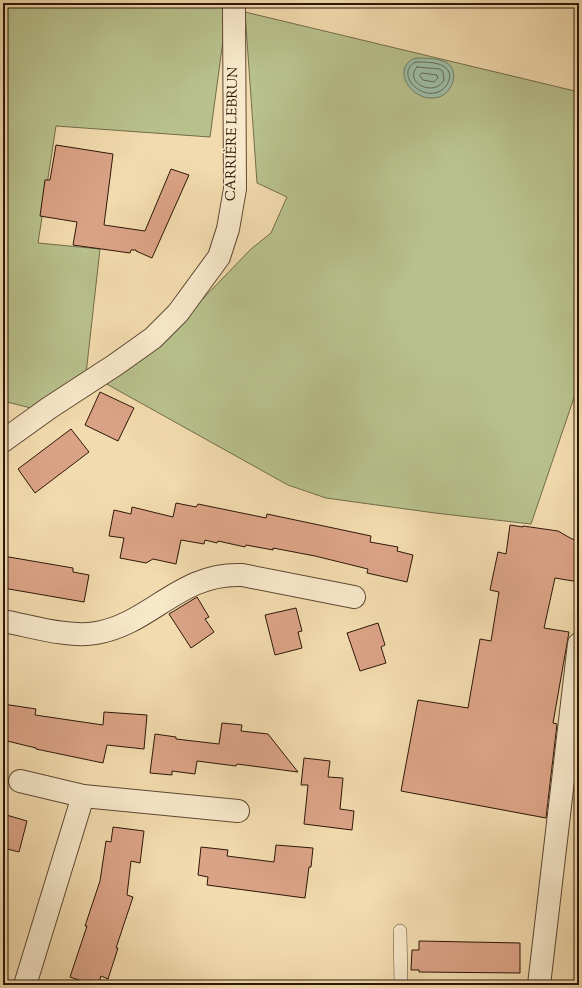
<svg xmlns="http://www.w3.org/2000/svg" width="582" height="988" font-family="'Sorts Mill Goudy',serif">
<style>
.green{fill:#b8c18c;stroke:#726c4a}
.water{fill:#9cbca5;stroke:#707a66}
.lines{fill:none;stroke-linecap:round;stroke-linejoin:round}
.shore{stroke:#646a56;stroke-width:1}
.building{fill:#dba386;stroke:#2d1708}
.service-casing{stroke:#5e4832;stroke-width:14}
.minor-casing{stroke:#5e4832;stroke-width:24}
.service{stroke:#f7e8ca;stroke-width:13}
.minor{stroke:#f7e8ca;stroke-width:22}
.labels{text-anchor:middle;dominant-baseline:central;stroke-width:3.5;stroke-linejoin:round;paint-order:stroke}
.street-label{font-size:14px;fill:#2d1708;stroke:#f7e8ca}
</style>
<rect width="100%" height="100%" fill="#f2dbae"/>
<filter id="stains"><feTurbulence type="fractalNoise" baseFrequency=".005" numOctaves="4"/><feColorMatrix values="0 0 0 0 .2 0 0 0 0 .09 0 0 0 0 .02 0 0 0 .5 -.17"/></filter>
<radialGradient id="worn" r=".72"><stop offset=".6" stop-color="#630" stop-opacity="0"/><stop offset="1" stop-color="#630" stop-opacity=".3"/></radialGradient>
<g class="green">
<path d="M 3,3 L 228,3 L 210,137 L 56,126 L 38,243 L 100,249 L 86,374 L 31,408 L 3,401 Z"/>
<path d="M 245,12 L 579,92 L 579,383 L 531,524 L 435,513 L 326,498 L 288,485 L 103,382 L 163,340 L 251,249 L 271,233 L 287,197 L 257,183 Z"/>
</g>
<path class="water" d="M 416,58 C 424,58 435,58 443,61 C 461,67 454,92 439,97 C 412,105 389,67 416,58 Z"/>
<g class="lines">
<g class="shore">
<path d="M 416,62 C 424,62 437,62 443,66 C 455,72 449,88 438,92 C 418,100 395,71 416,62 Z"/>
<path d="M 417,67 L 440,69 L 443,72 L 444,80 C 434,98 403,82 417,67 Z"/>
<path d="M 422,73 L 437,75 L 438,78 L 434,82 L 423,80 L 420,76 Z"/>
</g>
</g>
<g class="building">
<path d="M 56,145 L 113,154 L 104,225 L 145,231 L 171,169 L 189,175 L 152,258 L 136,251 L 136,250 L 131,250 L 130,253 L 73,245 L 77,222 L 40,216 L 45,180 L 50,180 Z"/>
<path d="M 100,392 L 134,408 L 118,441 L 85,425 Z"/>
<path d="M 71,429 L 89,452 L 35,493 L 18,469 Z"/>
<path d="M 176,503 L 196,507 L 198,504 L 266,518 L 267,514 L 371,536 L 370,542 L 398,547 L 397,551 L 413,555 L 407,582 L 367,573 L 368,569 L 315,556 L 273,548 L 273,550 L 246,545 L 245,547 L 218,541 L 217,543 L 205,540 L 204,544 L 181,540 L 176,564 L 153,559 L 146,563 L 120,558 L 124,538 L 109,536 L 114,510 L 131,514 L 132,507 L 173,517 Z"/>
<path d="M 510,525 L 523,527 L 523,526 L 558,531 L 572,539 L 579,540 L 579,582 L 555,578 L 544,628 L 569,632 L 553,723 L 557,724 L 546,818 L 401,791 L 418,700 L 468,708 L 480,639 L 491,641 L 499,592 L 490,590 L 498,552 L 506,554 Z"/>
<path d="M 3,556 L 73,568 L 73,572 L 89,575 L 84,602 L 3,588 Z"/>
<path d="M 197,597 L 209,617 L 205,619 L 214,632 L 191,648 L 169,614 Z"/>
<path d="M 296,608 L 302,631 L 298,632 L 302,648 L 275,655 L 265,615 Z"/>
<path d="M 378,623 L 385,645 L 381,647 L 386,663 L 360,671 L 347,633 Z"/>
<path d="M 3,704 L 36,709 L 35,715 L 103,725 L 104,712 L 147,715 L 144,749 L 107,745 L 103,763 L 36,749 L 36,748 L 3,740 Z"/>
<path d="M 222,723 L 242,725 L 241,731 L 268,734 L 298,772 L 237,764 L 236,766 L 197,761 L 195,774 L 172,771 L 172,775 L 150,773 L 155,734 L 176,737 L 176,739 L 219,744 Z"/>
<path d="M 304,758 L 330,761 L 328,777 L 343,778 L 340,809 L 354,811 L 352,830 L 304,824 L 308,785 L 301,785 Z"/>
<path d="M 3,814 L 27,821 L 19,852 L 3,848 Z"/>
<path d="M 113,827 L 144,831 L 140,863 L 131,861 L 127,895 L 133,897 L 116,948 L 118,948 L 108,979 L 101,976 L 98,985 L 93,985 L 70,977 L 87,926 L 85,926 L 100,881 L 106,841 L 111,842 Z"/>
<path d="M 276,845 L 313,848 L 311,867 L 309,867 L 305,898 L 207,885 L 208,877 L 198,875 L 201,847 L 228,850 L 227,856 L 274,862 Z"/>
<path d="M 419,941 L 520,943 L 520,973 L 419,972 L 419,970 L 411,970 L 412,950 L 419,950 Z"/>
</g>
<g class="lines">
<defs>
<path id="service" d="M 400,931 L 401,985"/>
<g id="minor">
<path d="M 3,441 L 49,408 L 115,365 L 153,338 L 178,313 L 219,257 L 228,229 L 235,189 L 234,10"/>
<path d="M 3,621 C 31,626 69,638 96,633 C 151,624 180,572 242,575 L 354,597"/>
<path d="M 20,781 L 83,796 L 238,811"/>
<path d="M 25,985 L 83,796"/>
<path d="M 539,985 L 579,644"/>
</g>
</defs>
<use href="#service" class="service-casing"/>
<use href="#minor" class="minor-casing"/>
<use href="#service" class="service"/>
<use href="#minor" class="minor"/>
</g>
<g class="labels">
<g class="street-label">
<text transform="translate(233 134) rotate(-89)">CARRIÈRE LEBRUN</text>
</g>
</g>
<rect width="582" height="988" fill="none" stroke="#f2dbae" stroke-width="16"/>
<rect x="4" y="4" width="574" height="980" fill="none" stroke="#2d1708" stroke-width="2"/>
<rect x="8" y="8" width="566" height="972" fill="none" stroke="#2d1708"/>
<rect width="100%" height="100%" filter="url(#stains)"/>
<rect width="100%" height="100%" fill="url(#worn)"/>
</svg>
